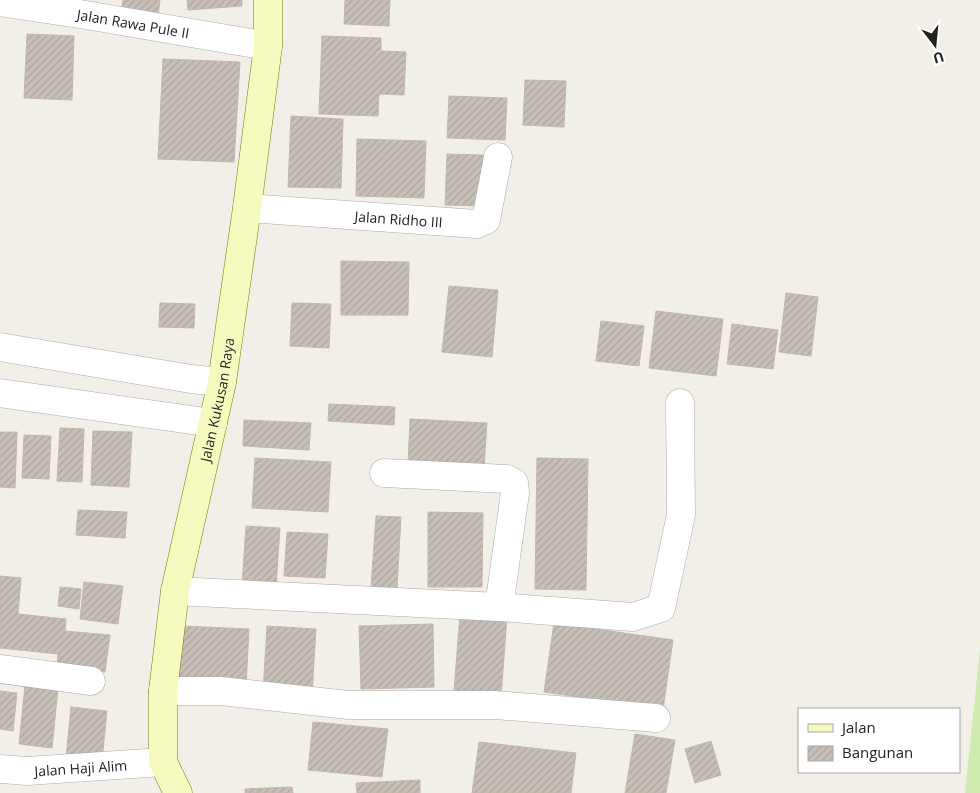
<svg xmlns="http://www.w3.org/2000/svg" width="980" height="793" font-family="'Open Sans',sans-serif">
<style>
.grass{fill:#cdebb0}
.building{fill:url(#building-hatch);stroke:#c4b6ab}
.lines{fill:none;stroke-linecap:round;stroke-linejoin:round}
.street-casing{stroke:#a9a9a9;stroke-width:29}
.secondary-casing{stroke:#707d05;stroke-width:29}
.street{stroke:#fff;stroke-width:28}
.secondary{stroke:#f7fabf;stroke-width:28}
.labels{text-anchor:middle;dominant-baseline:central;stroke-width:5;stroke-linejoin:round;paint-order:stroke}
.street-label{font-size:14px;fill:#222;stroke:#fff}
</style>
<defs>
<pattern id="building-hatch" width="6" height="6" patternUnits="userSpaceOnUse" patternTransform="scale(1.25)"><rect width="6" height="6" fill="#c7bfb8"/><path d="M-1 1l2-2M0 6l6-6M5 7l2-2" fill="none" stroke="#aba49e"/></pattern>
</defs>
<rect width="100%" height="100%" fill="#f2efe9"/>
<path class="grass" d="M 980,648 L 980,793 L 965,793 Z"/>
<g class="building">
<path d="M 123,0 L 160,0 L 158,16 L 121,11 Z"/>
<path d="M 187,0 L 242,0 L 242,6 L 188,10 Z"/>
<path d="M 345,0 L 390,0 L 389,26 L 344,24 Z"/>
<path d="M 27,34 L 74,36 L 72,100 L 24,98 Z"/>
<path d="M 322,36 L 381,38 L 381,51 L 406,52 L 404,95 L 379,94 L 378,116 L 319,114 Z"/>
<path d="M 163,59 L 240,62 L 234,162 L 158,159 Z"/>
<path d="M 525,80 L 566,81 L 564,127 L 523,125 Z"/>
<path d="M 449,96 L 507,98 L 505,140 L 447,138 Z"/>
<path d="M 291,116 L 343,119 L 341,188 L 288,187 Z"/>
<path d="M 357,139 L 426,141 L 424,198 L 356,196 Z"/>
<path d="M 447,154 L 483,155 L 481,206 L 445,205 Z"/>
<path d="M 341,261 L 409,262 L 408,315 L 341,315 Z"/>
<path d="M 449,286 L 498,290 L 492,357 L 442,352 Z"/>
<path d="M 786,293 L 818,297 L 811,356 L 779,352 Z"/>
<path d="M 160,303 L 195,304 L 194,328 L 159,327 Z"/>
<path d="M 292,303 L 331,304 L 329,348 L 290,346 Z"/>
<path d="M 656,311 L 723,319 L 716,376 L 649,368 Z"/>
<path d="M 601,321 L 644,326 L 639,366 L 596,361 Z"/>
<path d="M 732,324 L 778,330 L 773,369 L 727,364 Z"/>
<path d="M 329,404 L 395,407 L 394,425 L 328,421 Z"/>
<path d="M 410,419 L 487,423 L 484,468 L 408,464 Z"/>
<path d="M 244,420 L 311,423 L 309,450 L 243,446 Z"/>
<path d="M 60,428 L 84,429 L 82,482 L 57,481 Z"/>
<path d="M 93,431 L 132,432 L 129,487 L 91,485 Z"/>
<path d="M 0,432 L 17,432 L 15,488 L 0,487 Z"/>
<path d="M 24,435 L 51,436 L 49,479 L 22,478 Z"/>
<path d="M 255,458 L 331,462 L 328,512 L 252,508 Z"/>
<path d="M 537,458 L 588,459 L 586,590 L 535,589 Z"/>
<path d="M 78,510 L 127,512 L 125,538 L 76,535 Z"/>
<path d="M 428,512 L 483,513 L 482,587 L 428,587 Z"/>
<path d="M 376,516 L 401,517 L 397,588 L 371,587 Z"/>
<path d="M 246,526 L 280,528 L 276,587 L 242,585 Z"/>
<path d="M 287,532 L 328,534 L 325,578 L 284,576 Z"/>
<path d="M 0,576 L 21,578 L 18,614 L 66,619 L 65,631 L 110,635 L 105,672 L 57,667 L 58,654 L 0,648 Z"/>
<path d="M 84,582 L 123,586 L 118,624 L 80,619 Z"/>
<path d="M 60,587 L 81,589 L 79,609 L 58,606 Z"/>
<path d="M 460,614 L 507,617 L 501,696 L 454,692 Z"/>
<path d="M 554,623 L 673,640 L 663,709 L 544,692 Z"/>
<path d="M 433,624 L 434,687 L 361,689 L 359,626 Z"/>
<path d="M 183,626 L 249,629 L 246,687 L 179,683 Z"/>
<path d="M 267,626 L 316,629 L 312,695 L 263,692 Z"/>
<path d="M 25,685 L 58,688 L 52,748 L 19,744 Z"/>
<path d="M 0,691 L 17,693 L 13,731 L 0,729 Z"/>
<path d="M 71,707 L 107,711 L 102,761 L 66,758 Z"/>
<path d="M 313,722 L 388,729 L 382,777 L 308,770 Z"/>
<path d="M 635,734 L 675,740 L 666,793 L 625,793 Z"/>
<path d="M 711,741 L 721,775 L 695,783 L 685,749 Z"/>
<path d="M 479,742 L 576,753 L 571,793 L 472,793 Z"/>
<path d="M 420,780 L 420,793 L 357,793 L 356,783 Z"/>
<path d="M 292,787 L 293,793 L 245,793 L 245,789 Z"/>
</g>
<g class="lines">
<defs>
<g id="street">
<path id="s1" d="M 0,2 L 86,15 L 268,46"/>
<path id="s2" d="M 247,208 L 477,224 L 486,220 L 498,157"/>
<path d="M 0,347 L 191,379 L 222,382"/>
<path d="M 0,393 L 213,423"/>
<path d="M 384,473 L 507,479 L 514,483 L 515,493 L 499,607"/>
<path d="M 175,591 L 499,607 L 633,617 L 661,608 L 681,515 L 680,403"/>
<path d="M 0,669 L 91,681"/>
<path d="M 163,691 L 221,691 L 348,705 L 495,705 L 656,718"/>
<path id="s3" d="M 0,769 L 27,771 L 163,762"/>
</g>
<g id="secondary">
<path id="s4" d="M 178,793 L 163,762 L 163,691 L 175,591 L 222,382 L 247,208 L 268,46 L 268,0"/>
</g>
</defs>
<use href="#street" class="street-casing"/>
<use href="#secondary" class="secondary-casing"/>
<use href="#street" class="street"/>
<use href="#secondary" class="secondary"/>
</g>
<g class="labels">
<g class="street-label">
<text stroke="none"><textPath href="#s1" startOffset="135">Jalan Rawa Pule II</textPath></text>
<text stroke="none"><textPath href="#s2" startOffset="152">Jalan Ridho III</textPath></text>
<text stroke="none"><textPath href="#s4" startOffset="402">Jalan Kukusan Raya</textPath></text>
<text stroke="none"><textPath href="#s3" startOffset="81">Jalan Haji Alim</textPath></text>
</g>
</g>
<rect x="798" y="708" width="162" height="65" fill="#ffffff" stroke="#a7a7a7"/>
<rect x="808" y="724" width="25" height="8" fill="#f7fabf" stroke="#a7a7a7"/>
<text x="842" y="733" font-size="15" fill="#222222">Jalan</text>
<rect x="808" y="746" width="25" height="15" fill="url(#building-hatch)" stroke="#a7a7a7"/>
<text x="842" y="758" font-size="15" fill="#222222">Bangunan</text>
<g transform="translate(935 45) rotate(164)" stroke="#ffffff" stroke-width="4" paint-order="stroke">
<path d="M0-4L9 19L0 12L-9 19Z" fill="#222222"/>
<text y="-8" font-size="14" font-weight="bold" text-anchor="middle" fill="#222222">U</text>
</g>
</svg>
